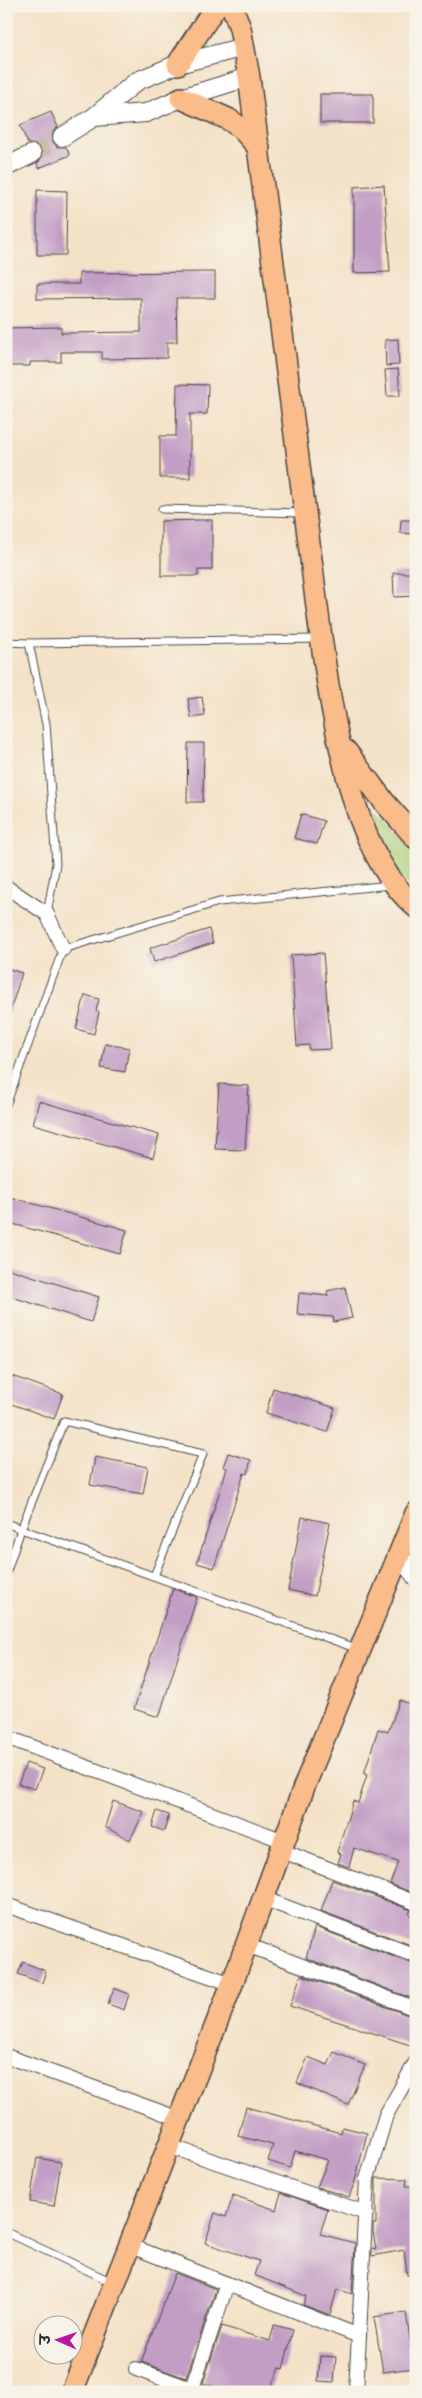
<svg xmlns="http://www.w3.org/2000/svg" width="422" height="2398" font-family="'Shantell Sans','Playpen Sans Deva',sans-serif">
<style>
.green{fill:#a8cd77;stroke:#6a7c51}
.building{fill:#c29ec5}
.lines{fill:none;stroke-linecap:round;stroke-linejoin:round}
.tertiary-tunnel{stroke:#ccbda9;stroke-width:18;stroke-dasharray:18 9;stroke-linecap:butt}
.service-casing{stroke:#494643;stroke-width:9}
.minor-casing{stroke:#494643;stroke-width:16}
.tertiary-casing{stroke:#494643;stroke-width:20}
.primary-casing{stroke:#494643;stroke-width:24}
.service{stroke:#fff;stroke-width:7}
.minor{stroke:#fff;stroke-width:14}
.tertiary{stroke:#fff;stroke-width:18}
.primary{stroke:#f9bc8a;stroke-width:21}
</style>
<rect width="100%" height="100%" fill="#f7f3e8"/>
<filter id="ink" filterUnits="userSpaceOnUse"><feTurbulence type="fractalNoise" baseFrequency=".02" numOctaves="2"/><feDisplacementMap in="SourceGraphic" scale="10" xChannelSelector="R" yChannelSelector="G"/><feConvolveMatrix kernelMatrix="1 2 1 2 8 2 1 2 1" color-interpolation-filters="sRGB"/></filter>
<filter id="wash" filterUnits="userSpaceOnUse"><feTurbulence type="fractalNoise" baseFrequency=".0096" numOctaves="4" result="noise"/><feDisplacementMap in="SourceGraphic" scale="20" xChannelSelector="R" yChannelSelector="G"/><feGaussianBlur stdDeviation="1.12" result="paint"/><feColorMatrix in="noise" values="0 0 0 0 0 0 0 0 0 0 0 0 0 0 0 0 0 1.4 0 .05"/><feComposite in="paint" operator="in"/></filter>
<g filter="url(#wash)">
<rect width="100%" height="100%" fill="#f4e2c8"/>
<path class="green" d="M 354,797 L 372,803 L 416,853 L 416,892 L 378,851 Z"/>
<g id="blocks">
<g class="building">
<rect x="320" y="94" width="53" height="29"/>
<path d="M 51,112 L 58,127 L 52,132 L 53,142 L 57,147 L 66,147 L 70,155 L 39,168 L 37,164 L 41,159 L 42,150 L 37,145 L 28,144 L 20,125 Z"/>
<path d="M 384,185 L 390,272 L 354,273 L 354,187 Z"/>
<path d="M 37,190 L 67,191 L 66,255 L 37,255 Z"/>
<path d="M 215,272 L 215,298 L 176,298 L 177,342 L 167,342 L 167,358 L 102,359 L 102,352 L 61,352 L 61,362 L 30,362 L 30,366 L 6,366 L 6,328 L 61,327 L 61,333 L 141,332 L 141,298 L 37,299 L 37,284 L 79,284 L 79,273 Z"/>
<path d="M 398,339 L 399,365 L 386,366 L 385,340 Z"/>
<path d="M 398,369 L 400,396 L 387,396 L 385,370 Z"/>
<path d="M 177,384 L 208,385 L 207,414 L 190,414 L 190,478 L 160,478 L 160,436 L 176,436 Z"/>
<path d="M 200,520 L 212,520 L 212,570 L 198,570 L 198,576 L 161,576 L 161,521 Z"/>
<path d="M 401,520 L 414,520 L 414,534 L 400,533 Z"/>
<path d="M 393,573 L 416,573 L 416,596 L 394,597 Z"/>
<path d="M 202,697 L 205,716 L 191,718 L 188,699 Z"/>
<path d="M 188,743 L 204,743 L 203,802 L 187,802 Z"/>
<path d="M 301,814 L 324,821 L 317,844 L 294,838 Z"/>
<path d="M 209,929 L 213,943 L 154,962 L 150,948 Z"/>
<path d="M 323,953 L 331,1049 L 309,1050 L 309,1045 L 297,1046 L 291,955 Z"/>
<path d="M 6,968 L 22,973 L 9,1014 L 6,1013 Z"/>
<path d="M 85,995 L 99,999 L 96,1011 L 99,1012 L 94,1034 L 76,1029 Z"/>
<path d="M 105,1044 L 129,1048 L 125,1072 L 101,1068 Z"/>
<path d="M 219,1084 L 249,1086 L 245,1150 L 215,1149 Z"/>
<path d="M 39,1101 L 159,1135 L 153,1158 L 33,1124 Z"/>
<path d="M 6,1196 L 127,1230 L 120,1254 L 6,1222 Z"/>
<path d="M 6,1268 L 99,1297 L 91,1322 L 6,1295 Z"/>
<path d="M 345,1287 L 352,1318 L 334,1322 L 333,1317 L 297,1314 L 299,1293 L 328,1296 L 327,1291 Z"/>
<path d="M 6,1374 L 63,1394 L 54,1419 L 6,1402 Z"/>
<path d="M 273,1388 L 335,1408 L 327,1432 L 266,1413 Z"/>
<path d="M 228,1453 L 251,1460 L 247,1474 L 244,1473 L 214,1568 L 197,1563 L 227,1468 L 223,1467 Z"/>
<path d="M 95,1457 L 148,1467 L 143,1494 L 90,1485 Z"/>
<path d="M 302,1517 L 330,1523 L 315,1596 L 288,1590 Z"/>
<path d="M 173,1589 L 197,1597 L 159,1717 L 134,1709 Z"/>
<path d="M 400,1700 L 416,1707 L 416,1894 L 390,1884 L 398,1862 L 354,1848 L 349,1867 L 338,1863 L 341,1854 L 337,1852 L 353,1801 L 358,1803 L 367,1775 L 364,1774 L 378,1729 L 388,1732 Z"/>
<path d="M 26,1763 L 43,1769 L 35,1789 L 18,1784 Z"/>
<path d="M 113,1801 L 144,1812 L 130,1840 L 105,1827 Z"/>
<path d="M 157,1811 L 169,1815 L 164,1831 L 152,1827 Z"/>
<path d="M 332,1880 L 411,1910 L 409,1914 L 416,1917 L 416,1947 L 321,1911 Z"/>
<path d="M 315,1927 L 416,1965 L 416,2000 L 306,1958 Z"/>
<path d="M 23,1962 L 46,1971 L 42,1983 L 18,1974 Z"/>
<path d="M 301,1975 L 416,2018 L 416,2047 L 290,2006 Z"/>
<path d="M 114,1988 L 129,1994 L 124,2010 L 108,2004 Z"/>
<path d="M 334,2052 L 365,2065 L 348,2105 L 297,2083 L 308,2057 L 328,2065 Z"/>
<path d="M 246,2107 L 341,2133 L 342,2127 L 367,2133 L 355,2181 L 349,2197 L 317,2187 L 328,2160 L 295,2151 L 290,2168 L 268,2161 L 273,2145 L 238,2136 Z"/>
<path d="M 37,2158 L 61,2162 L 54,2206 L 30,2202 Z"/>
<path d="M 376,2178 L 407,2179 L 406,2186 L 416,2186 L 416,2274 L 407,2275 L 404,2250 L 372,2256 L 372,2248 L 376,2249 L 373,2231 L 373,2224 L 376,2224 Z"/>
<path d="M 281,2193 L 328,2209 L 320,2234 L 355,2243 L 352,2294 L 337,2289 L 330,2315 L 303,2305 L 306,2296 L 254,2275 L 259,2261 L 205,2243 L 215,2213 L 226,2217 L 233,2195 L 276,2210 Z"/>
<path d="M 175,2273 L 216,2289 L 186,2378 L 141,2362 Z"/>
<path d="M 406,2312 L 414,2368 L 383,2372 L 374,2317 Z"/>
<path d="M 274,2325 L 293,2330 L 283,2369 L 279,2368 L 269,2392 L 231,2392 L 203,2383 L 222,2326 L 270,2341 Z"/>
<path d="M 320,2356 L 336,2357 L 334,2382 L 318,2381 Z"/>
</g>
</g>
</g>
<g filter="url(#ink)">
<use href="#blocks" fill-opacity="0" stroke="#494643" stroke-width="1"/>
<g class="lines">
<path class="tertiary-tunnel" d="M 32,154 L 62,137"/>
<defs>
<g id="service">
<path d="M 162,509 L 303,513"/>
<path d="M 6,642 L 29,643 L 319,639"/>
<path d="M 29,643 L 46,724 L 56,864 L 47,914"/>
<path d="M 6,1105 L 63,949 L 219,902 L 391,885"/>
<path d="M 6,1523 L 21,1529 L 64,1421 L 203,1454 L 154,1576"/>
<path d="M 6,1574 L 21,1529 L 358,1649"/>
<path d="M 6,2232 L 112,2282"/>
</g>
<g id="minor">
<path d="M 6,887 L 47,914 L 63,949"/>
<path d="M 6,1737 L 284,1841"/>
<path d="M 280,1850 L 416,1903"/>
<path d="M 262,1898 L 416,1956"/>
<path d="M 6,1905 L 232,1984"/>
<path d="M 247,1945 L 416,2009"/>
<path d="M 6,2056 L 180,2119"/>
<path d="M 169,2146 L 366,2213"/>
<path d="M 131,2246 L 359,2336"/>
<path d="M 136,2369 L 200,2392"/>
<path d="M 192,2388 L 227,2284"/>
<path d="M 356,2392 L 367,2179 L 386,2115 L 416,2062"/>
</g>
<g id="tertiary">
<path d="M 94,117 L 146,113 L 181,98 L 249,77"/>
<path d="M 62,137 L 94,117 L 137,81 L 178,64 L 244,47"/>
<path d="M 6,167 L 32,154"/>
<path d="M 400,1556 L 416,1577"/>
</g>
<g id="primary">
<path d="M 232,6 L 240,28 L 249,77 C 269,222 287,367 305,512 C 318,609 326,707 354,801 C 366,839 384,880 416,907"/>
<path d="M 178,64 L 216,6"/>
<path d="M 181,98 L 228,119 L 241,128 L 259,148"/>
<path d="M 346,751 L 385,803 L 416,838"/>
<path d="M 72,2392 L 232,1984 L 304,1787 L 416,1513"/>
</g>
</defs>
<use href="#service" class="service-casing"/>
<use href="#minor" class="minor-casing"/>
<use href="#tertiary" class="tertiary-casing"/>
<use href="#primary" class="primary-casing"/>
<use href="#service" class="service"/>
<use href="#minor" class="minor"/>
<use href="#tertiary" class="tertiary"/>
<use href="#primary" class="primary"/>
</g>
</g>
<rect width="422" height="2398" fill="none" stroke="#f7f3e8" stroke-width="25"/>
<g transform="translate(58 2340) rotate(272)"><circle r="24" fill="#f7f3e8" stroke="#a5a39c"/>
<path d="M0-4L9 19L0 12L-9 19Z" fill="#b5179e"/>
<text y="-8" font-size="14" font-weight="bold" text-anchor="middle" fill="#2b2b2b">उ</text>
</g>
</svg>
